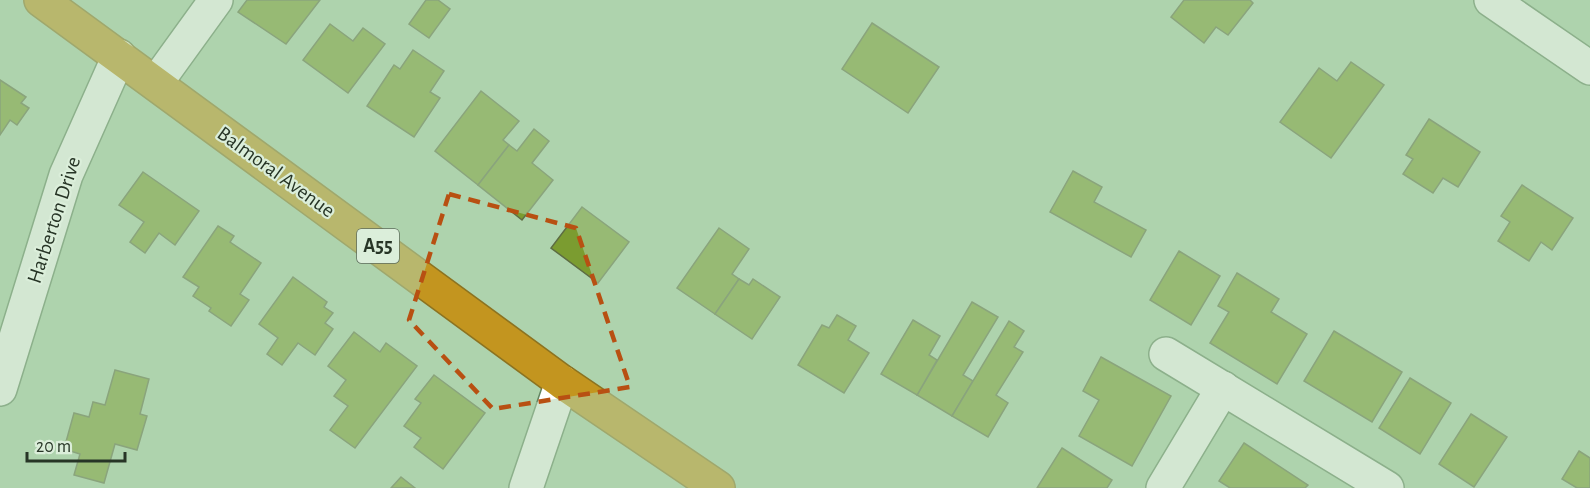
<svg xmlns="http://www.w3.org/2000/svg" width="1590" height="488" font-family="'Alegreya Sans',sans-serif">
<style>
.building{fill:#7b9c30;stroke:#5d6c42;stroke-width:1.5}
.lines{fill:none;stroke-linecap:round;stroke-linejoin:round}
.street-casing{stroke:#628562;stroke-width:36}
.highway-casing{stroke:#8c7321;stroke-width:36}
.street{stroke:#fff;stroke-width:33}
.highway{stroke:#c3951f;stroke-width:33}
.marked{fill:none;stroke:#b85012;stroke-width:4.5;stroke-dasharray:12 8;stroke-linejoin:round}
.labels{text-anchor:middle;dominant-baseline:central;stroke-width:4.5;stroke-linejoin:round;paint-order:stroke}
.shield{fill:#dbeeda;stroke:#5d6c5c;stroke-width:1.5}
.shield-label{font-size:20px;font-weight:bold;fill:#273526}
.street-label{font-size:21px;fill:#273526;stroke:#dbeeda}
</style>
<rect width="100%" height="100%" fill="#aed3ad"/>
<g class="building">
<path d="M 247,0 L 320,0 L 286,44 L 238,12 Z"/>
<path d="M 426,0 L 438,0 L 450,9 L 429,38 L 409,24 Z"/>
<path d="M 1184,0 L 1250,0 L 1253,3 L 1228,35 L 1216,27 L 1204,43 L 1171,17 Z"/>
<path d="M 872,23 L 939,67 L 908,113 L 842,69 Z"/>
<path d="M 330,24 L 353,41 L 363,28 L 385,44 L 348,93 L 303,60 Z"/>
<path d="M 413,50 L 444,71 L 430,92 L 440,98 L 414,137 L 367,106 L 394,65 L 400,69 Z"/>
<path d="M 1351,62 L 1384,85 L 1331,158 L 1280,122 L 1319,68 L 1337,81 Z"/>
<path d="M 0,80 L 26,97 L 21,103 L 29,108 L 17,125 L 10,120 L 0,135 Z"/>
<path d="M 481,91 L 519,121 L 503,140 L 509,145 L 478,185 L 435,151 Z"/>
<path d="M 1429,119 L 1480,152 L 1458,187 L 1443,178 L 1433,193 L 1403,174 L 1413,159 L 1406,155 Z"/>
<path d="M 534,129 L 549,141 L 532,163 L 553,180 L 522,220 L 478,185 L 509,145 L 517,151 Z"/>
<path d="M 1073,171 L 1102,187 L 1094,202 L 1146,230 L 1131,257 L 1050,212 Z"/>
<path d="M 143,172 L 199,211 L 175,245 L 159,233 L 145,253 L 130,242 L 144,222 L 119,205 Z"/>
<path d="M 1522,185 L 1573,218 L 1552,250 L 1541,242 L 1529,261 L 1498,241 L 1510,222 L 1501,216 Z"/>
<path d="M 582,207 L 629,242 L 598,283 L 551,248 Z"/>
<path d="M 218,226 L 234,236 L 230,242 L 261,263 L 240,294 L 249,300 L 231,326 L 209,311 L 211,308 L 193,296 L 199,287 L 183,277 Z"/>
<path d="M 719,228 L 749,249 L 732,274 L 739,279 L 715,314 L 677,288 Z"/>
<path d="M 1179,251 L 1220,276 L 1191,325 L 1150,300 Z"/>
<path d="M 1237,273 L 1279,299 L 1271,312 L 1307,334 L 1277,384 L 1210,343 L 1229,312 L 1218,306 Z"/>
<path d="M 293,277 L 327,302 L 324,307 L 333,313 L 325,323 L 333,329 L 315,355 L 298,343 L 282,365 L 267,354 L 278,338 L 259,324 Z"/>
<path d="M 739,279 L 749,285 L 753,279 L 780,297 L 752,339 L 715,314 Z"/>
<path d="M 972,302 L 998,317 L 963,375 L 973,381 L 952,416 L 917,395 Z"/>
<path d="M 837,315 L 856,326 L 848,340 L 869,353 L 844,393 L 798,365 L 822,325 L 829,328 Z"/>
<path d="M 913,320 L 940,336 L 929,355 L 937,360 L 917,395 L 881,374 Z"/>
<path d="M 1009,321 L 1024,331 L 1014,347 L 1023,352 L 996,395 L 1008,403 L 988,437 L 952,416 Z"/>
<path d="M 1334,331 L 1402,372 L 1372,422 L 1304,381 Z"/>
<path d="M 354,332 L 380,352 L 386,343 L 417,366 L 355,448 L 330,430 L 348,406 L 334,396 L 346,380 L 328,366 Z"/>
<path d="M 1101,357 L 1171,396 L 1132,466 L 1079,436 L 1099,400 L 1083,391 Z"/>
<path d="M 115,370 L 149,379 L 140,414 L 147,416 L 137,450 L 115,444 L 104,483 L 74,475 L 80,454 L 64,449 L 74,413 L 89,417 L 93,402 L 105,405 Z"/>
<path d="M 434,375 L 485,413 L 443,469 L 414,447 L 421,438 L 404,426 L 421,403 L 415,399 Z"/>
<path d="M 1410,378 L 1451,403 L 1420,454 L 1379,428 Z"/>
<path d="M 1471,414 L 1507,437 L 1474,487 L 1439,464 Z"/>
<path d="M 1244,443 L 1308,485 L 1305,488 L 1230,488 L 1219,481 Z"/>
<path d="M 1062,448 L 1112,480 L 1107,488 L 1037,488 Z"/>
<path d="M 1579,451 L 1590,458 L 1590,488 L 1577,488 L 1562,479 Z"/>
<path d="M 401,477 L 415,488 L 391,488 Z"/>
</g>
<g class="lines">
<defs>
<g id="street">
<path d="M 1491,0 L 1590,68"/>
<path d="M 156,83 L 216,0"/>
<path d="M 1166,354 L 1387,488"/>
<path d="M 0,389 L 66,175 L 119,56"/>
<path d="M 526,488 L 562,382"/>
<path d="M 1163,488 L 1223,388"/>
</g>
<path id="highway" d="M 41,0 L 562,382 L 718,488"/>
</defs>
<use href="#street" class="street-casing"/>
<use href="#highway" class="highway-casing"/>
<use href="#street" class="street"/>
<use href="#highway" class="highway"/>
</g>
<path d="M0 0H1590V488H0ZM 449,194 L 576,228 L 630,387 L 493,409 L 409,320 Z" fill="#aed3ad" fill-opacity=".55" fill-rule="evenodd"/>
<path class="marked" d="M 449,194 L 576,228 L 630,387 L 493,409 L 409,320 Z"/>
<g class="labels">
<rect class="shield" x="357" y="229" width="42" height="34" rx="4.5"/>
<g class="shield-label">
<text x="378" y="246">A55</text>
</g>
<g class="street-label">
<text transform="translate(276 172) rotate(36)">Balmoral Avenue</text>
<text transform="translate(54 220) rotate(-72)">Harberton Drive</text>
</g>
</g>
<path d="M27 452v9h98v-9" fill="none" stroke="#273526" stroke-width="3"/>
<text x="36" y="452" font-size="18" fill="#273526" stroke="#dbeeda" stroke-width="4.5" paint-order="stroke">20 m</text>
</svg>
